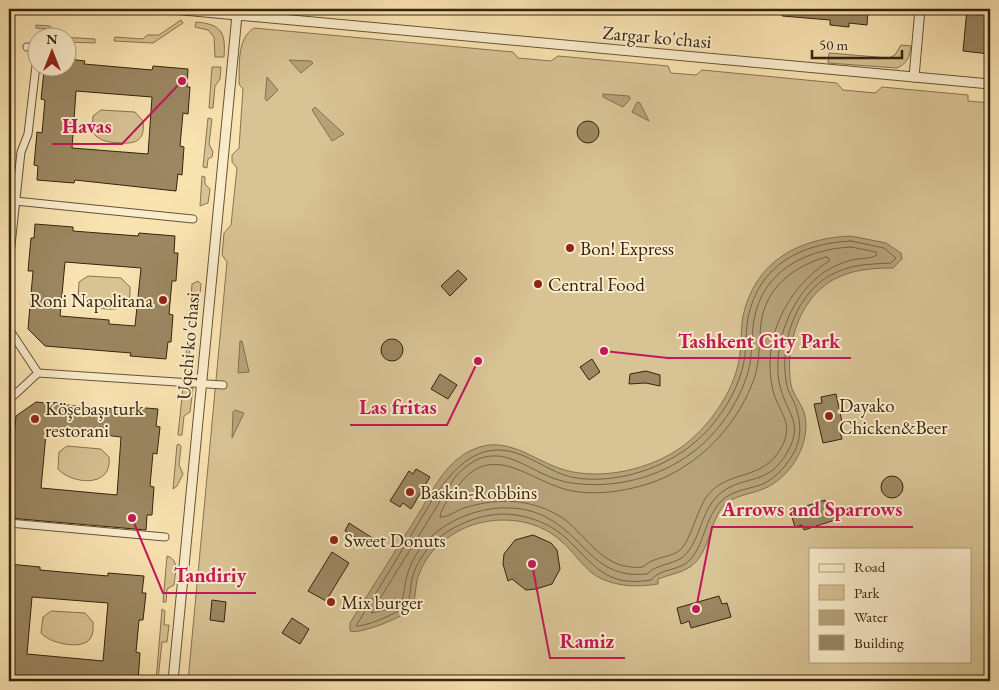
<svg xmlns="http://www.w3.org/2000/svg" width="999" height="690" font-family="'EB Garamond',serif">
<style>
.green{fill:#d8c395;stroke:#867451;fill-rule:evenodd}
.water{fill:#b6a279;stroke:#82704e}
.lines{fill:none;stroke-linecap:round;stroke-linejoin:round}
.shore{stroke:#766343;stroke-width:1}
.building{fill:#9b8762;stroke:#35240d;fill-rule:evenodd}
.pedestrian-casing{stroke:#665436;stroke-width:9}
.minor-casing{stroke:#665436;stroke-width:11}
.pedestrian{stroke:#fbedcc;stroke-width:7}
.minor{stroke:#fbedcc;stroke-width:9}
.poi-dot{fill:#8f2418;stroke:#fbedcc;stroke-width:2}
.labels{text-anchor:middle;dominant-baseline:central;stroke-width:4;stroke-linejoin:round;paint-order:stroke}
.street-label{font-size:19px;fill:#35240d;stroke:#fbedcc}
.poi-label{font-size:19px;fill:#35240d;stroke:#fbedcc;text-anchor:start}
.leader{fill:none;stroke:#c2185b;stroke-width:2}
.callout-dot{fill:#c2185b;stroke:#fbedcc;stroke-width:2}
.callout-label{font-size:20px;text-anchor:middle;font-weight:bold;fill:#c2185b;stroke:#fbedcc;stroke-width:4;stroke-linejoin:round;paint-order:stroke}
</style>
<rect width="100%" height="100%" fill="#f9e3b1"/>
<filter id="stains"><feTurbulence type="fractalNoise" baseFrequency=".004" numOctaves="4"/><feColorMatrix values="0 0 0 0 .2 0 0 0 0 .09 0 0 0 0 .02 0 0 0 .5 -.17"/></filter>
<radialGradient id="worn" r=".72"><stop offset=".6" stop-color="#630" stop-opacity="0"/><stop offset="1" stop-color="#630" stop-opacity=".3"/></radialGradient>
<g class="green">
<path d="M 181,20 L 183,23 L 153,43 L 114,41 L 115,37 L 143,39 L 147,35 L 159,35 Z"/>
<path d="M 196,22 C 221,24 226,32 224,57 L 215,57 L 214,37 L 208,30 L 195,27 Z"/>
<path d="M 36,25 L 50,26 L 61,37 L 95,39 L 95,43 L 68,42 L 68,38 L 57,37 L 48,29 L 36,28 Z"/>
<path d="M 254,28 L 513,52 L 518,58 L 551,61 L 558,56 L 668,66 L 671,73 L 696,75 L 702,70 L 837,83 L 843,90 L 875,93 L 882,87 L 968,95 L 968,101 L 990,103 L 990,681 L 188,681 L 227,262 L 222,255 L 224,233 L 231,225 L 237,168 L 232,162 L 232,155 L 239,148 L 243,89 L 239,84 C 240,66 236,39 254,28 ZM 810,549 L 970,549 L 970,661 L 810,661 Z"/>
<path d="M 901,45 L 911,46 C 910,56 907,64 897,68 L 828,63 L 829,53 L 889,58 L 895,55 Z"/>
<path d="M 212,67 L 221,67 L 220,79 L 215,86 L 213,108 L 209,108 Z"/>
<path d="M 101,110 L 135,112 L 143,121 C 145,139 138,144 121,143 C 109,142 100,142 92,132 L 93,116 Z"/>
<path d="M 208,118 L 212,119 L 209,144 L 213,152 L 212,157 L 208,159 L 207,168 L 203,167 Z"/>
<path d="M 202,176 L 205,177 L 205,184 L 210,189 L 208,203 L 200,206 Z"/>
<path d="M 88,276 L 121,278 L 130,287 C 131,305 124,310 107,309 C 95,308 86,308 78,298 L 79,282 Z"/>
<path d="M 198,281 L 201,284 L 200,294 L 194,298 L 192,323 L 189,323 L 192,284 Z"/>
<path d="M 188,332 L 191,332 L 189,356 L 194,362 L 193,371 L 190,374 L 185,371 Z"/>
<path d="M 183,387 L 193,388 L 190,412 L 184,416 L 182,435 L 178,435 Z"/>
<path d="M 179,444 L 181,446 L 179,465 L 183,474 L 177,486 L 173,489 L 177,445 Z"/>
<path d="M 67,446 L 101,449 L 109,457 C 113,489 71,484 58,469 L 59,452 Z"/>
<path d="M 167,556 C 180,560 175,574 174,585 L 167,589 L 166,602 L 163,602 Z"/>
<path d="M 162,609 L 165,611 L 164,625 L 169,625 L 167,642 L 162,642 L 158,679 L 161,681 L 156,681 Z"/>
<path d="M 51,611 L 85,613 L 93,622 C 93,628 94,635 89,640 C 80,650 49,643 41,633 L 43,617 Z"/>
</g>
<g class="water">
<path d="M 289,60 L 311,61 L 313,63 L 301,73 Z"/>
<path d="M 267,77 L 278,90 L 267,101 L 265,99 Z"/>
<path d="M 603,94 L 629,96 L 630,99 L 623,107 L 603,97 Z"/>
<path d="M 637,102 L 640,103 L 649,121 L 632,112 Z"/>
<path d="M 315,107 L 344,134 L 332,141 L 312,110 Z"/>
<path d="M 851,236 L 886,243 L 901,253 L 902,259 L 893,268 C 876,268 858,269 841,276 C 801,292 784,344 791,385 C 793,395 803,405 805,416 C 808,428 804,445 798,456 C 791,470 777,484 763,489 C 749,495 732,495 722,508 C 709,525 709,554 690,567 C 681,573 668,575 658,579 L 658,584 C 639,587 620,587 602,579 C 584,571 575,552 560,540 C 535,518 497,515 467,527 C 443,537 423,556 417,581 C 415,591 416,602 409,610 C 402,618 358,635 350,631 L 350,623 C 372,588 394,553 416,518 C 430,496 441,469 463,455 C 506,427 534,465 573,472 C 611,479 657,467 687,443 C 710,424 729,397 737,369 C 742,352 740,334 743,316 C 755,261 799,238 851,236 Z"/>
<path d="M 240,341 L 242,341 L 249,372 L 238,373 Z"/>
<path d="M 235,410 L 244,413 L 232,438 L 233,412 Z"/>
</g>
<g class="lines">
<g class="shore">
<path d="M 851,241 L 884,248 L 896,258 L 891,263 C 873,264 856,264 839,271 C 796,288 778,344 787,386 C 788,391 791,396 793,400 C 801,418 803,437 793,454 C 785,468 772,482 757,486 C 747,489 734,491 725,498 C 705,513 706,542 690,560 C 680,571 660,568 651,580 C 605,588 593,563 565,537 C 546,520 515,511 491,515 C 455,521 422,543 412,578 C 410,586 411,597 407,604 C 402,612 365,627 356,626 L 436,494 C 455,467 479,441 516,453 C 535,459 551,472 571,477 C 610,485 658,471 689,447 C 713,429 734,399 742,370 C 747,353 745,335 748,318 C 758,265 802,243 851,241 Z"/>
<path d="M 851,247 L 876,252 L 877,255 C 871,259 860,258 852,260 C 840,263 827,269 818,277 C 788,301 770,353 781,390 C 788,414 803,424 788,451 C 768,487 746,474 722,492 C 701,508 702,536 686,554 C 677,565 657,563 647,574 C 596,579 588,542 551,520 C 511,495 451,511 422,546 C 415,555 410,565 407,576 C 404,585 405,595 401,602 L 389,609 L 371,613 L 455,477 C 499,429 527,477 572,483 C 614,489 659,478 693,452 C 718,433 739,403 748,372 C 753,355 751,337 754,320 C 762,271 806,249 851,247 Z"/>
<path d="M 826,257 L 829,258 L 829,261 C 786,289 761,339 773,391 C 779,413 795,423 781,448 C 762,482 728,469 707,496 C 697,510 690,542 680,550 C 673,556 660,557 652,561 C 648,562 646,566 642,567 C 639,568 634,567 631,567 C 595,564 583,526 552,512 C 524,498 493,499 464,508 C 457,510 447,518 440,517 C 441,507 451,496 457,488 C 490,439 528,480 568,490 C 596,497 635,490 661,479 C 705,460 740,421 755,376 C 760,358 759,341 761,323 C 766,287 794,266 826,257 Z"/>
</g>
</g>
<g class="building">
<path d="M 782,9 L 868,9 L 867,25 L 849,23 L 849,27 L 830,25 L 830,20 L 782,16 Z"/>
<path d="M 967,9 L 990,9 L 990,54 L 963,51 Z"/>
<path d="M 68,59 L 85,61 L 84,64 L 152,70 L 153,66 L 188,69 L 187,87 L 190,87 L 188,114 L 183,113 L 180,146 L 184,147 L 182,175 L 178,174 L 176,191 L 75,180 L 74,183 L 37,180 L 38,166 L 34,165 L 37,132 L 42,133 L 45,100 L 41,99 L 44,71 L 47,71 L 47,68 L 68,68 ZM 76,91 L 152,97 L 148,154 L 72,148 Z"/>
<circle cx="588" cy="132" r="11"/>
<path d="M 35,224 L 73,227 L 73,231 L 138,236 L 139,233 L 175,236 L 174,253 L 178,253 L 176,281 L 172,281 L 169,314 L 173,315 L 171,342 L 168,342 L 166,359 L 130,356 L 131,353 L 45,346 L 28,329 L 33,271 L 28,271 L 31,238 L 34,238 ZM 65,262 L 141,268 L 135,326 L 109,324 L 109,320 L 60,316 Z"/>
<path d="M 458,270 L 467,279 L 450,296 L 441,286 Z"/>
<circle cx="392" cy="350" r="11"/>
<path d="M 592,359 L 600,372 L 589,380 L 580,367 Z"/>
<path d="M 646,371 L 660,375 L 660,386 L 646,383 L 629,384 L 630,374 Z"/>
<path d="M 440,374 L 457,385 L 448,399 L 431,389 Z"/>
<path d="M 836,394 L 844,431 L 840,432 L 842,439 L 823,443 L 814,404 L 822,403 L 821,397 Z"/>
<path d="M 36,402 L 98,408 L 121,409 L 122,406 L 158,409 L 156,426 L 160,427 L 157,454 L 153,453 L 150,486 L 154,487 L 152,515 L 147,515 L 146,530 L 9,518 L 9,473 L 11,473 L 16,416 ZM 46,434 L 95,437 L 95,434 L 121,437 L 117,495 L 41,488 Z"/>
<path d="M 416,469 L 430,477 L 411,509 L 403,503 L 400,507 L 390,501 L 409,471 L 413,474 Z"/>
<circle cx="892" cy="487" r="11"/>
<path d="M 825,500 L 827,507 L 833,505 L 838,519 L 804,530 L 802,525 L 795,527 L 790,511 Z"/>
<path d="M 349,523 L 377,541 L 373,548 L 345,531 Z"/>
<path d="M 533,535 L 551,543 L 557,550 L 560,569 L 552,584 L 536,589 L 526,590 L 512,579 L 508,581 L 503,564 L 504,554 L 515,540 Z"/>
<path d="M 332,552 L 349,563 L 326,601 L 308,591 Z"/>
<path d="M 9,564 L 40,567 L 40,570 L 51,571 L 108,576 L 108,573 L 144,576 L 142,593 L 146,593 L 143,620 L 139,620 L 136,652 L 140,653 L 138,681 L 9,681 ZM 32,597 L 108,603 L 103,661 L 27,654 Z"/>
<path d="M 719,596 L 722,604 L 727,603 L 731,617 L 691,628 L 689,621 L 681,624 L 677,608 Z"/>
<path d="M 212,600 L 226,602 L 224,622 L 210,620 Z"/>
<path d="M 292,618 L 309,629 L 300,644 L 282,633 Z"/>
</g>
<g class="lines">
<defs>
<g id="pedestrian">
<path d="M 15,201 L 193,219"/>
<path d="M 9,264 L 21,152 L 28,134 L 37,57 L 37,48 L 27,47"/>
<path d="M 9,329 L 38,373 L 9,400"/>
<path d="M 38,373 L 223,385"/>
<path d="M 9,523 L 165,537"/>
</g>
<g id="minor">
<path d="M 172,9 L 990,84"/>
<path d="M 914,77 L 920,9"/>
<path d="M 173,681 L 237,15"/>
</g>
</defs>
<use href="#pedestrian" class="pedestrian-casing"/>
<use href="#minor" class="minor-casing"/>
<use href="#pedestrian" class="pedestrian"/>
<use href="#minor" class="minor"/>
</g>
<g class="poi-dot">
<circle cx="570" cy="248" r="5"/>
<circle cx="538" cy="284" r="5"/>
<circle cx="163" cy="300" r="5"/>
<circle cx="829" cy="416" r="5"/>
<circle cx="35" cy="419" r="5"/>
<circle cx="410" cy="492" r="5"/>
<circle cx="334" cy="540" r="5"/>
<circle cx="331" cy="602" r="5"/>
</g>
<g class="labels">
<g class="street-label">
<text transform="translate(657 37) rotate(5)">Zargar ko'chasi</text>
<text transform="translate(188 346) rotate(-85)">Uqchi ko'chasi</text>
</g>
<g class="poi-label">
<text x="580" y="248">Bon! Express</text>
<text x="548" y="284">Central Food</text>
<text x="153" y="300" text-anchor="end">Roni Napolitana</text>
<text x="839" y="405">Dayako<tspan x="839" dy="22">Chicken&amp;Beer</tspan></text>
<text x="45" y="408">Köşebaşı turk<tspan x="45" dy="22">restorani</tspan></text>
<text x="420" y="492">Baskin-Robbins</text>
<text x="344" y="540">Sweet Donuts</text>
<text x="341" y="602">Mix burger</text>
</g>
</g>
<path class="leader" d="M182 81L122 144H52M604 351L668 358H851M478 361L447 425H350M696 609L712 527H913M132 518L163 593H256M532 564L550 658H625"/>
<g class="callout-dot">
<circle cx="182" cy="81" r="5"/>
<circle cx="604" cy="351" r="5"/>
<circle cx="478" cy="361" r="5"/>
<circle cx="696" cy="609" r="5"/>
<circle cx="132" cy="518" r="5"/>
<circle cx="532" cy="564" r="5"/>
</g>
<g class="callout-label">
<text x="87" y="133">Havas</text>
<text x="759" y="348">Tashkent City Park</text>
<text x="398" y="414">Las fritas</text>
<text x="812" y="516">Arrows and Sparrows</text>
<text x="210" y="582">Tandiriy</text>
<text x="587" y="648">Ramiz</text>
</g>
<rect width="999" height="690" fill="none" stroke="#f9e3b1" stroke-width="30"/>
<rect x="10" y="10" width="979" height="670" fill="none" stroke="#35240d" stroke-width="2.5"/>
<rect x="15" y="15" width="969" height="660" fill="none" stroke="#35240d"/>
<rect x="809" y="548" width="162" height="115" fill="#fbedcc" stroke="#ac9d80"/>
<rect x="819" y="564" width="25" height="8" fill="#fbedcc" stroke="#ac9d80"/>
<text x="854" y="572" font-size="15" fill="#35240d">Road</text>
<rect x="819" y="585" width="25" height="15" fill="#d8c395" stroke="#ac9d80"/>
<text x="854" y="598" font-size="15" fill="#35240d">Park</text>
<rect x="819" y="610" width="25" height="15" fill="#b6a279" stroke="#ac9d80"/>
<text x="854" y="622" font-size="15" fill="#35240d">Water</text>
<rect x="819" y="635" width="25" height="15" fill="#9b8762" stroke="#ac9d80"/>
<text x="854" y="648" font-size="15" fill="#35240d">Building</text>
<g transform="translate(52 52)"><circle r="24" fill="#fbedcc" stroke="#ac9d80"/>
<path d="M0-4L9 19L0 12L-9 19Z" fill="#8f2418"/>
<text y="-8" font-size="14" font-weight="bold" text-anchor="middle" fill="#35240d">N</text>
</g>
<path d="M812 50v8h90v-8" fill="none" stroke="#35240d" stroke-width="2.5"/>
<text x="819" y="50" font-size="15" fill="#35240d" stroke="#fbedcc" stroke-width="4" paint-order="stroke">50 m</text>
<rect width="100%" height="100%" filter="url(#stains)"/>
<rect width="100%" height="100%" fill="url(#worn)"/>
</svg>
